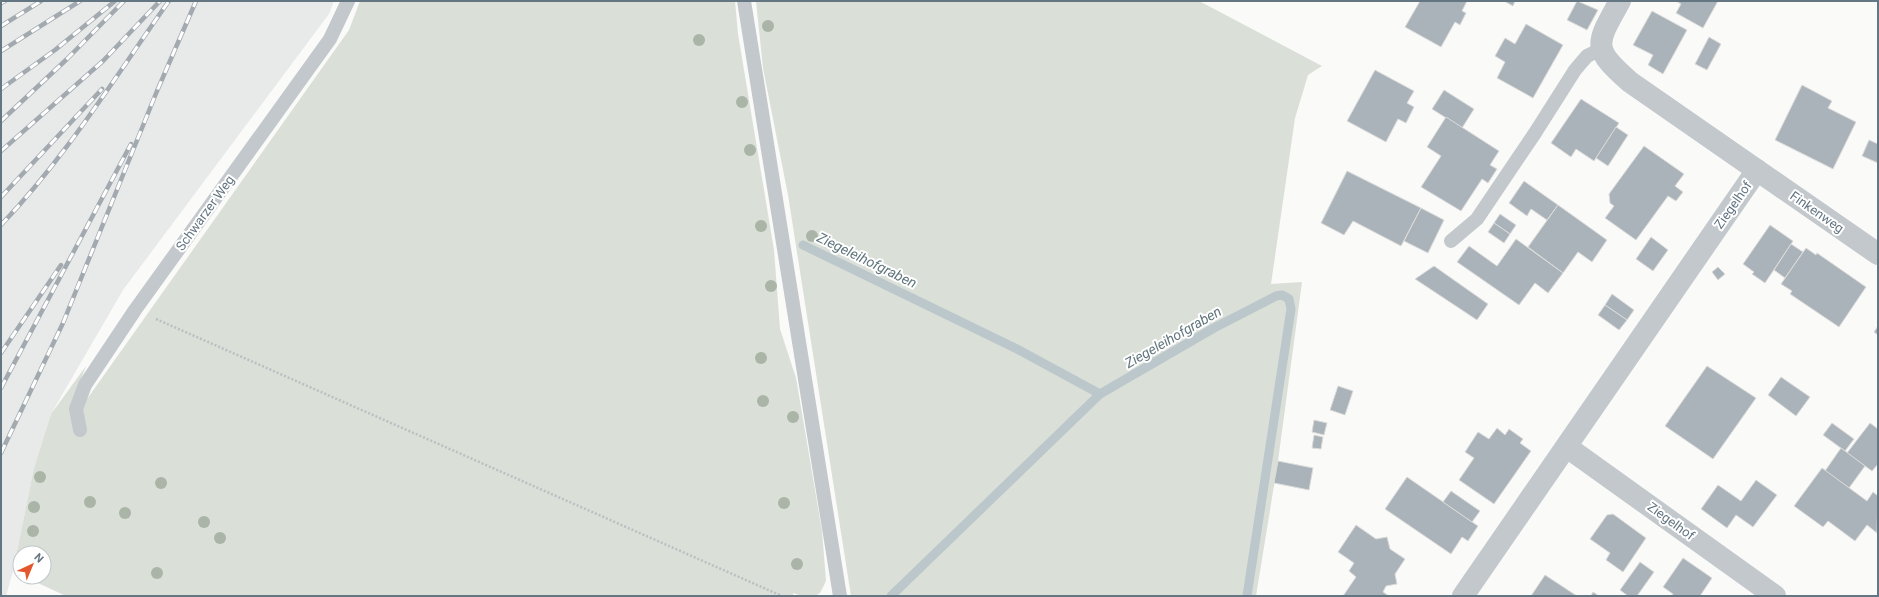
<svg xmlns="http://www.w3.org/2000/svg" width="1879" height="597" font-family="Roboto,sans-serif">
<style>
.built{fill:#e8e9e9}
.green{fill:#dadfd7}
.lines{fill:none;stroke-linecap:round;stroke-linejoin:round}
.stream{stroke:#bbc7cb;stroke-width:9}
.building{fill:#aab3b9;stroke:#dcdcda}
.path{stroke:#bbbfc2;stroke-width:2.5;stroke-dasharray:2 2;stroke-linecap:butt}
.service{stroke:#c3c8cc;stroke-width:14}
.minor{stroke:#c3c8cc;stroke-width:22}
.rail-casing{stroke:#a2aab0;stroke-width:4.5}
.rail{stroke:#fff;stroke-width:3;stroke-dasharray:9;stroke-linecap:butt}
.tree{fill:#aab4a7}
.labels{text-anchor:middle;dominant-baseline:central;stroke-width:4;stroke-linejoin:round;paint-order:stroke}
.street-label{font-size:13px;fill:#657683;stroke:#fff}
.water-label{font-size:14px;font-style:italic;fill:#60757c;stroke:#fff}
</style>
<rect width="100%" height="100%" fill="#fafaf8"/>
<path class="built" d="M 1,1 L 334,1 L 329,14 L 123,290 L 51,414 L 34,468 L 13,571 L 6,596 L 1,596 Z"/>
<g class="green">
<path d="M 360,1 L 735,1 L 738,34 L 774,250 L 780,329 L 796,378 L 822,531 L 826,581 L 820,593 L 815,596 L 802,596 L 793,593 L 793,596 L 66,596 L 25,577 L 44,577 L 44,553 L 20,553 L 20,574 L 13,571 L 34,468 L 51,414 L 86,366 L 75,394 L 78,434 L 84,436 L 86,432 L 82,406 L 349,30 Z"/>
<path d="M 756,1 L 1199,1 L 1322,66 L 1308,75 L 1295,118 L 1271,284 L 1302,282 L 1278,461 L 1256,596 L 851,596 L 788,195 L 763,68 Z"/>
</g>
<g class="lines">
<g class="stream">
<path d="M 803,245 L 1017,349 L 1100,394 L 1214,328 L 1276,296 L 1282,295 L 1289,299 L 1291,309 L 1247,596"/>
<path d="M 891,596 L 1100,394"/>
</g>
</g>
<g class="building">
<path d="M 1420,1 L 1467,1 L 1462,11 L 1466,13 L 1460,25 L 1455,22 L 1441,47 L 1405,27 Z"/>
<path d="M 1504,1 L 1515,1 L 1513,6 Z"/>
<path d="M 1577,1 L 1598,10 L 1587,30 L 1567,20 Z"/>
<path d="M 1676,1 L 1718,1 L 1703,28 L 1676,13 L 1681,4 Z"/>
<path d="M 1652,11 L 1687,30 L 1663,74 L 1648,65 L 1653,55 L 1633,45 Z"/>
<path d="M 1526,24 L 1563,45 L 1533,98 L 1497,78 L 1505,62 L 1495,56 L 1505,38 L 1515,44 Z"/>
<path d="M 1709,37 L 1721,44 L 1707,70 L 1695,64 Z"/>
<path d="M 1375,70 L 1414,91 L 1407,103 L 1414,107 L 1406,123 L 1398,119 L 1386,142 L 1347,121 Z"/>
<path d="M 1802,85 L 1832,101 L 1828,108 L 1856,122 L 1833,169 L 1775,140 Z"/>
<path d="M 1444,90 L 1474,109 L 1462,128 L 1432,109 Z"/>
<path d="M 1581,99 L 1619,123 L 1594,161 L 1576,149 L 1571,157 L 1551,143 Z"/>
<path d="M 1446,117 L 1499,151 L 1490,165 L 1497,169 L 1488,183 L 1482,179 L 1461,211 L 1421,187 L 1441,156 L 1427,147 Z"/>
<path d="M 1616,127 L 1628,135 L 1608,166 L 1596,158 Z"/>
<path d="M 1869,140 L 1878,144 L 1878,163 L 1862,156 Z"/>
<path d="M 1644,146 L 1684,174 L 1675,186 L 1683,192 L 1676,201 L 1668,196 L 1636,240 L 1605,218 L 1614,206 L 1610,203 L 1609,194 Z"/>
<path d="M 1347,171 L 1421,208 L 1401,246 L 1353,221 L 1344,235 L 1321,223 Z"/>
<path d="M 1524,181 L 1558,205 L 1547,220 L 1531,209 L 1527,216 L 1509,203 Z"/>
<path d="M 1558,205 L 1607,240 L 1592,262 L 1578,252 L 1563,273 L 1528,247 Z"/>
<path d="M 1421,208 L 1444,220 L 1428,253 L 1404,241 Z"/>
<path d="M 1500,214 L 1516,225 L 1510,234 L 1494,223 Z"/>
<path d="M 1494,223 L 1510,234 L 1504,243 L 1488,232 Z"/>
<path d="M 1770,225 L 1793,241 L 1765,283 L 1752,274 L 1754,272 L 1743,264 Z"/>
<path d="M 1651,237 L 1668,250 L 1653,271 L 1636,259 Z"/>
<path d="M 1516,239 L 1563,273 L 1548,293 L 1535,283 L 1519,305 L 1457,262 L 1469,246 L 1497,266 Z"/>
<path d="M 1791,244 L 1803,252 L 1785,278 L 1774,270 Z"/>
<path d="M 1806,248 L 1816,255 L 1817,253 L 1866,287 L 1839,327 L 1790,294 L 1792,291 L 1781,284 Z"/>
<path d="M 1434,266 L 1488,304 L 1477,320 L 1415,279 Z"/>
<path d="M 1718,267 L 1725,274 L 1718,280 L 1712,272 Z"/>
<path d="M 1612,294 L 1634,310 L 1627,320 L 1605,305 Z"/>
<path d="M 1605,305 L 1627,320 L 1619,330 L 1598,315 Z"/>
<path d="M 1878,326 L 1878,335 L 1874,332 Z"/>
<path d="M 1707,366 L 1756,398 L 1713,459 L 1665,426 Z"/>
<path d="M 1781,377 L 1810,397 L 1796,416 L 1768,395 Z"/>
<path d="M 1338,386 L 1353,391 L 1345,415 L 1330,410 Z"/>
<path d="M 1314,420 L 1327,423 L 1324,435 L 1312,432 Z"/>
<path d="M 1832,423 L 1854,439 L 1845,451 L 1823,435 Z"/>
<path d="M 1870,423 L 1878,429 L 1878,464 L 1872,471 L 1847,453 Z"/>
<path d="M 1497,428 L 1505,435 L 1509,429 L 1523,439 L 1520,443 L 1531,451 L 1494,504 L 1459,480 L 1474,458 L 1465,452 L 1478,432 L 1489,439 Z"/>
<path d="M 1314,435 L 1323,437 L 1321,449 L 1312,448 Z"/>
<path d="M 1841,448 L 1865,466 L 1849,488 L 1825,471 Z"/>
<path d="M 1278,461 L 1313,468 L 1309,490 L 1274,483 Z"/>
<path d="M 1822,468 L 1867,501 L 1873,492 L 1878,496 L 1877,533 L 1867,525 L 1855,541 L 1828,521 L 1823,527 L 1794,506 Z"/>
<path d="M 1407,477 L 1478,526 L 1468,541 L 1462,537 L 1451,554 L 1385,509 Z"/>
<path d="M 1756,480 L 1777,495 L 1753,527 L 1736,515 L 1727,528 L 1701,509 L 1718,485 L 1741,501 Z"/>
<path d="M 1451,491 L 1480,511 L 1472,522 L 1443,502 Z"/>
<path d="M 1613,514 L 1646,538 L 1623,572 L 1606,560 L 1610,553 L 1590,539 L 1607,515 Z"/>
<path d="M 1356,525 L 1376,539 L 1387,537 L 1390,549 L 1405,559 L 1395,574 L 1397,584 L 1386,586 L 1383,592 L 1389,596 L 1343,596 L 1356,577 L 1349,571 L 1354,563 L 1338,552 Z"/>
<path d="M 1683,558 L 1712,578 L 1700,596 L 1672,596 L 1673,594 L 1663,587 Z"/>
<path d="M 1640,562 L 1654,572 L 1637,596 L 1628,596 L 1620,590 Z"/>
<path d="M 1545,575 L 1577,596 L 1531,596 Z"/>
<path d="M 1593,592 L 1599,596 L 1591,596 Z"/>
</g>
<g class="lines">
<path class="path" d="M 156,319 L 782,596"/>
<g class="service">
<path d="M 744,1 L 840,596"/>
<path d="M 1451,241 L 1477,219 L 1535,133 L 1575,70 L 1587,56 L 1601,49"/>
<path d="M 80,430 L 76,409 L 85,385 L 135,310 L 330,39 L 348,1"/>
</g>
<g class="minor">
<path d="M 1620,1 C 1596,44 1591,48 1630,82 L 1878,254"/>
<path d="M 1567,447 L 1775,596"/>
<path d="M 1463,596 L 1757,170"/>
</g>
<defs>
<g id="rail">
<path d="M 1,3 L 5,1"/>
<path d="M 1,26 L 41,1"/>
<path d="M 1,51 L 80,1"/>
<path d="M 1,89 L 55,50 L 115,1"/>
<path d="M 1,121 L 67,59 L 124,1"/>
<path d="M 1,151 L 103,61 L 160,1"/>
<path d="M 1,197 L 102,89"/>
<path d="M 1,225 C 66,157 115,77 169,1"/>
<path d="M 1,353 L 61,265"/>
<path d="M 1,388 L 131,144"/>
<path d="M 1,453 L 63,323 L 157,91 L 196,1"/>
</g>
</defs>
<use href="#rail" class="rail-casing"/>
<use href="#rail" class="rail"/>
</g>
<g class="tree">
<circle cx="768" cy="26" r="6"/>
<circle cx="699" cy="40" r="6"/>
<circle cx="742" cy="102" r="6"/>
<circle cx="750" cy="150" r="6"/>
<circle cx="761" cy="226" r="6"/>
<circle cx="812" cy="236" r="6"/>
<circle cx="771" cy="286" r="6"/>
<circle cx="761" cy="358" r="6"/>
<circle cx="763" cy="401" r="6"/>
<circle cx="793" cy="417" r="6"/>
<circle cx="40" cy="477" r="6"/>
<circle cx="161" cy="483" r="6"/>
<circle cx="90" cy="502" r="6"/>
<circle cx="784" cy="503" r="6"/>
<circle cx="34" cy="507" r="6"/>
<circle cx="125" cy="513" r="6"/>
<circle cx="204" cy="522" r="6"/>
<circle cx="33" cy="531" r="6"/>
<circle cx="220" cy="538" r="6"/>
<circle cx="797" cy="564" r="6"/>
<circle cx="157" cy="573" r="6"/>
</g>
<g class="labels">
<g class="street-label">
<text transform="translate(1733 205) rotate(-55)">Ziegelhof</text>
<text transform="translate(1817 212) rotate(35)">Finkenweg</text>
<text transform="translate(205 213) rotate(-54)">Schwarzer Weg</text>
<text transform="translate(1671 521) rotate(36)">Ziegelhof</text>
</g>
<g class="water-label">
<text transform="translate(867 260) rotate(26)">Ziegeleihofgraben</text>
<text transform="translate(1173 337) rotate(-30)">Ziegeleihofgraben</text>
</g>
</g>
<rect width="1879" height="597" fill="none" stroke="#657683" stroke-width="4"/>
<g transform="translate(32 565) rotate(44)"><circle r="19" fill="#ffffff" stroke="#c1c8cd"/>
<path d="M0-3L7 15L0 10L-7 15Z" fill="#e4572e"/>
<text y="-6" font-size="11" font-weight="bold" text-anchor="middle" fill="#657683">N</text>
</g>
</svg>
